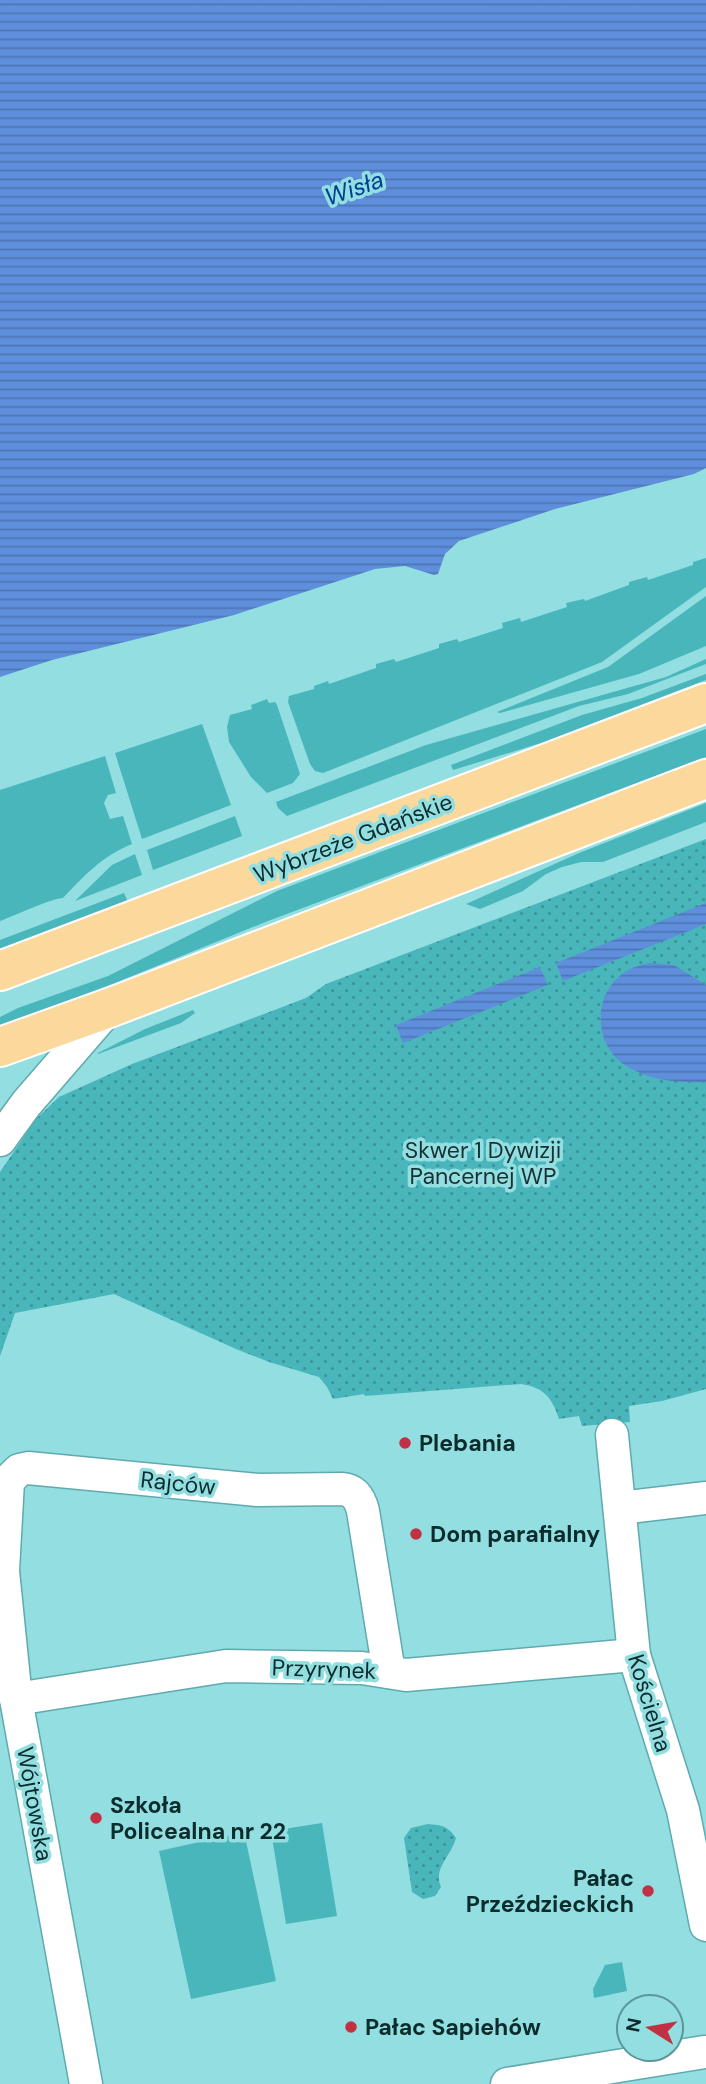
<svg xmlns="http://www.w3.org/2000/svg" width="706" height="2084" font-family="'DM Sans',sans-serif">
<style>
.grass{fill:#49b6bb}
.park{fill:url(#park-dots)}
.water{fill:url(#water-rules)}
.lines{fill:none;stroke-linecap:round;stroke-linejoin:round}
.minor-casing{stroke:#5faaae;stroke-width:35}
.major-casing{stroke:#fff;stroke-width:42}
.minor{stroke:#fff;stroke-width:32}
.major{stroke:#fbd99d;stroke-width:38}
.poi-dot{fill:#c23143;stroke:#92dee1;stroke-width:2.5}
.labels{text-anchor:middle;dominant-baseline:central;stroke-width:7;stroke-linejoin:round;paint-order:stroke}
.street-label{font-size:23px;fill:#0b2c2d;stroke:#92dee1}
.park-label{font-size:23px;fill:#183133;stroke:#92dee1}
.poi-label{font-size:23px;font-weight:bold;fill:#0b2c2d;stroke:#92dee1;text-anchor:start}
.water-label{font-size:24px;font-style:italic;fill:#003d96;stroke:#92dee1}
</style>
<defs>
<pattern id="park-dots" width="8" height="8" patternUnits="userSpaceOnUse" patternTransform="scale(1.75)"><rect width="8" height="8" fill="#49b6bb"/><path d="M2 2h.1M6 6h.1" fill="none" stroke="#3b9498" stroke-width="1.8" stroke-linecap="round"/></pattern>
<pattern id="water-rules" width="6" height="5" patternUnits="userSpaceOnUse" patternTransform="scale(1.75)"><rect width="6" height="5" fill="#5f8fdc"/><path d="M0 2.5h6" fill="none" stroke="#4d75b3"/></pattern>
</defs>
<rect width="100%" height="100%" fill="#92dee1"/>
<g class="grass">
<path d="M 706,558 L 706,587 L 602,662 L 323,773 L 315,771 L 310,764 L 288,702 L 289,696 L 314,689 L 314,686 L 328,681 L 329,684 L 376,668 L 376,664 L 394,659 L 396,662 L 439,648 L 439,644 L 457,639 L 459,642 L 503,628 L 502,623 L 520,618 L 521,622 L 567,607 L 566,603 L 584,599 L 585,601 L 629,585 L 629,582 L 647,577 L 648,580 L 693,565 L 693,562 Z"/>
<path d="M 706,596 L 706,646 L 639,674 L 500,713 L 497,712 L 608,667 Z"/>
<path d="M 706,659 L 706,664 L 628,694 L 579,706 L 287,816 L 278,808 L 276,802 L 426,745 L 666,677 Z"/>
<path d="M 706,674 L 706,680 L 541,743 L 453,770 L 451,765 L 582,715 L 642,698 Z"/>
<path d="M 267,699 L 269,703 L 275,702 L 277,705 L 300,774 L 293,783 L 267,793 L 251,777 L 229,742 L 227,727 L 230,715 L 252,709 L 251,705 Z"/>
<path d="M 202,724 L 231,805 L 142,839 L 115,753 Z"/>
<path d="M 706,729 L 706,757 L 268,921 L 115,983 L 0,1026 L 0,1017 L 18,1008 L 108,976 L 277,891 Z"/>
<path d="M 105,756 L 116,793 L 108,795 L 104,803 L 110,819 L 123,816 L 132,844 C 101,857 86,874 63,898 C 52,898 14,916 0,921 L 0,790 Z"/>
<path d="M 706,803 L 706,822 L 603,862 L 581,862 L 562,867 L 546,874 L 523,891 L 480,909 L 466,904 L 579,853 Z"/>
<path d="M 235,816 L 242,836 L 153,870 L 147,850 Z"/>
<path d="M 135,854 L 142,875 L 75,901 L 112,865 Z"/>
<path d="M 124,893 L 128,902 L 0,949 L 0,940 Z"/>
<path d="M 193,1010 L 195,1013 L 181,1023 L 98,1054 L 98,1053 L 145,1029 Z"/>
<path d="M 322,1823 L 337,1916 L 286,1924 L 271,1831 Z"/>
<path d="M 244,1832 L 276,1981 L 191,1999 L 159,1851 Z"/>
<path d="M 622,1962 L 627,1991 L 594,1998 L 593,1989 L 605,1965 Z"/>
</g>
<g class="park">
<path d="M 706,839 L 706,1389 L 662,1401 L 629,1406 L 630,1422 L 582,1426 L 579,1416 L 559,1419 C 552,1397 543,1387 521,1384 L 365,1396 L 364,1394 L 333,1399 L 327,1387 L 319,1377 L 269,1362 L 236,1349 L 114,1294 L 15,1313 L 0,1356 L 0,1172 L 36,1119 L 59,1097 L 132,1064 L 306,998 L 326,984 Z"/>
<path d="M 428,1824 C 442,1825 448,1826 456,1838 C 451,1857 433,1867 441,1887 L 435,1896 L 423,1899 L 412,1892 L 404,1838 L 411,1828 Z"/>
</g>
<g class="water">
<path d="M 0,0 L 706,0 L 706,468 L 694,474 L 555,509 L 459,541 L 445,554 L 438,574 L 434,575 L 405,566 L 375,569 L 234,615 L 52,660 L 0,677 Z"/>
<path d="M 706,903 L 706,924 L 563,981 L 556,963 Z"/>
<path d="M 650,963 L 674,965 L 706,985 L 706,1082 C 680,1083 651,1081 628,1067 C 593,1047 591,994 625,972 C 632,967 641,965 650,963 Z"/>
<path d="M 540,967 L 548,985 L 403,1043 L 396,1025 Z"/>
</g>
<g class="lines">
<defs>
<g id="minor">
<path d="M 0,1140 L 26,1104 L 109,1008"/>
<path d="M 612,1435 L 634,1655 L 683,1810 L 706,1925"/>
<path d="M 620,1508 L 706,1498"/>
<path d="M 16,1699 L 226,1666 L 362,1668 L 406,1675 L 634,1655"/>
<path d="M 86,2084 L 16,1699 L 3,1571 L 8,1481 L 19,1470 L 28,1468 L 258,1490 L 342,1489 C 355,1490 360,1499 363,1511 L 389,1672"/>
<path d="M 507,2084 L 704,2052"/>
</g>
<g id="major">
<path d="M 0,971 L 706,703"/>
<path d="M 0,1047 L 109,1008 L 706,779"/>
</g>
</defs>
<use href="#minor" class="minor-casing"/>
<use href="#major" class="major-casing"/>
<use href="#minor" class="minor"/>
<use href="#major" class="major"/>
</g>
<g class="poi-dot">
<circle cx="405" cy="1443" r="7"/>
<circle cx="416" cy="1534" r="7"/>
<circle cx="96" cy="1818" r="7"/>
<circle cx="648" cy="1891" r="7"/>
<circle cx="351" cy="2027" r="7"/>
</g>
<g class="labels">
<g class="street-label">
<text transform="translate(353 838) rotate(-21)">Wybrzeże Gdańskie</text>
<text transform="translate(178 1483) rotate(6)">Rajców</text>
<text transform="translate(324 1669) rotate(2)">Przyrynek</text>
<text transform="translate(650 1703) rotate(73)">Kościelna</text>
<text transform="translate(35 1804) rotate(80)">Wójtowska</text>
</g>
<g class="park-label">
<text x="483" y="1150">Skwer 1 Dywizji<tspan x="483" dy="26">Pancernej WP</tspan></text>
</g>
<g class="poi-label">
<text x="419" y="1443">Plebania</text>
<text x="430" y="1534">Dom parafialny</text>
<text x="110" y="1805">Szkoła<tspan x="110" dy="26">Policealna nr 22</tspan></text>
<text x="634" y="1878" text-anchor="end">Pałac<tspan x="634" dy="26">Przeździeckich</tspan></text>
<text x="365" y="2027">Pałac Sapiehów</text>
</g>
<g class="water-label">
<text transform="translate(354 188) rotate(-19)">Wisła</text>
</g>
</g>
<g transform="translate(650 2028) rotate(281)"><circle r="33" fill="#92dee1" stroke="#5c9799" stroke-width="2"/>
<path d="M0-5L12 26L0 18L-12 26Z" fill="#c23143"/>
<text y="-10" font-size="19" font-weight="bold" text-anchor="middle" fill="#0b2c2d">N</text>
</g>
</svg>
